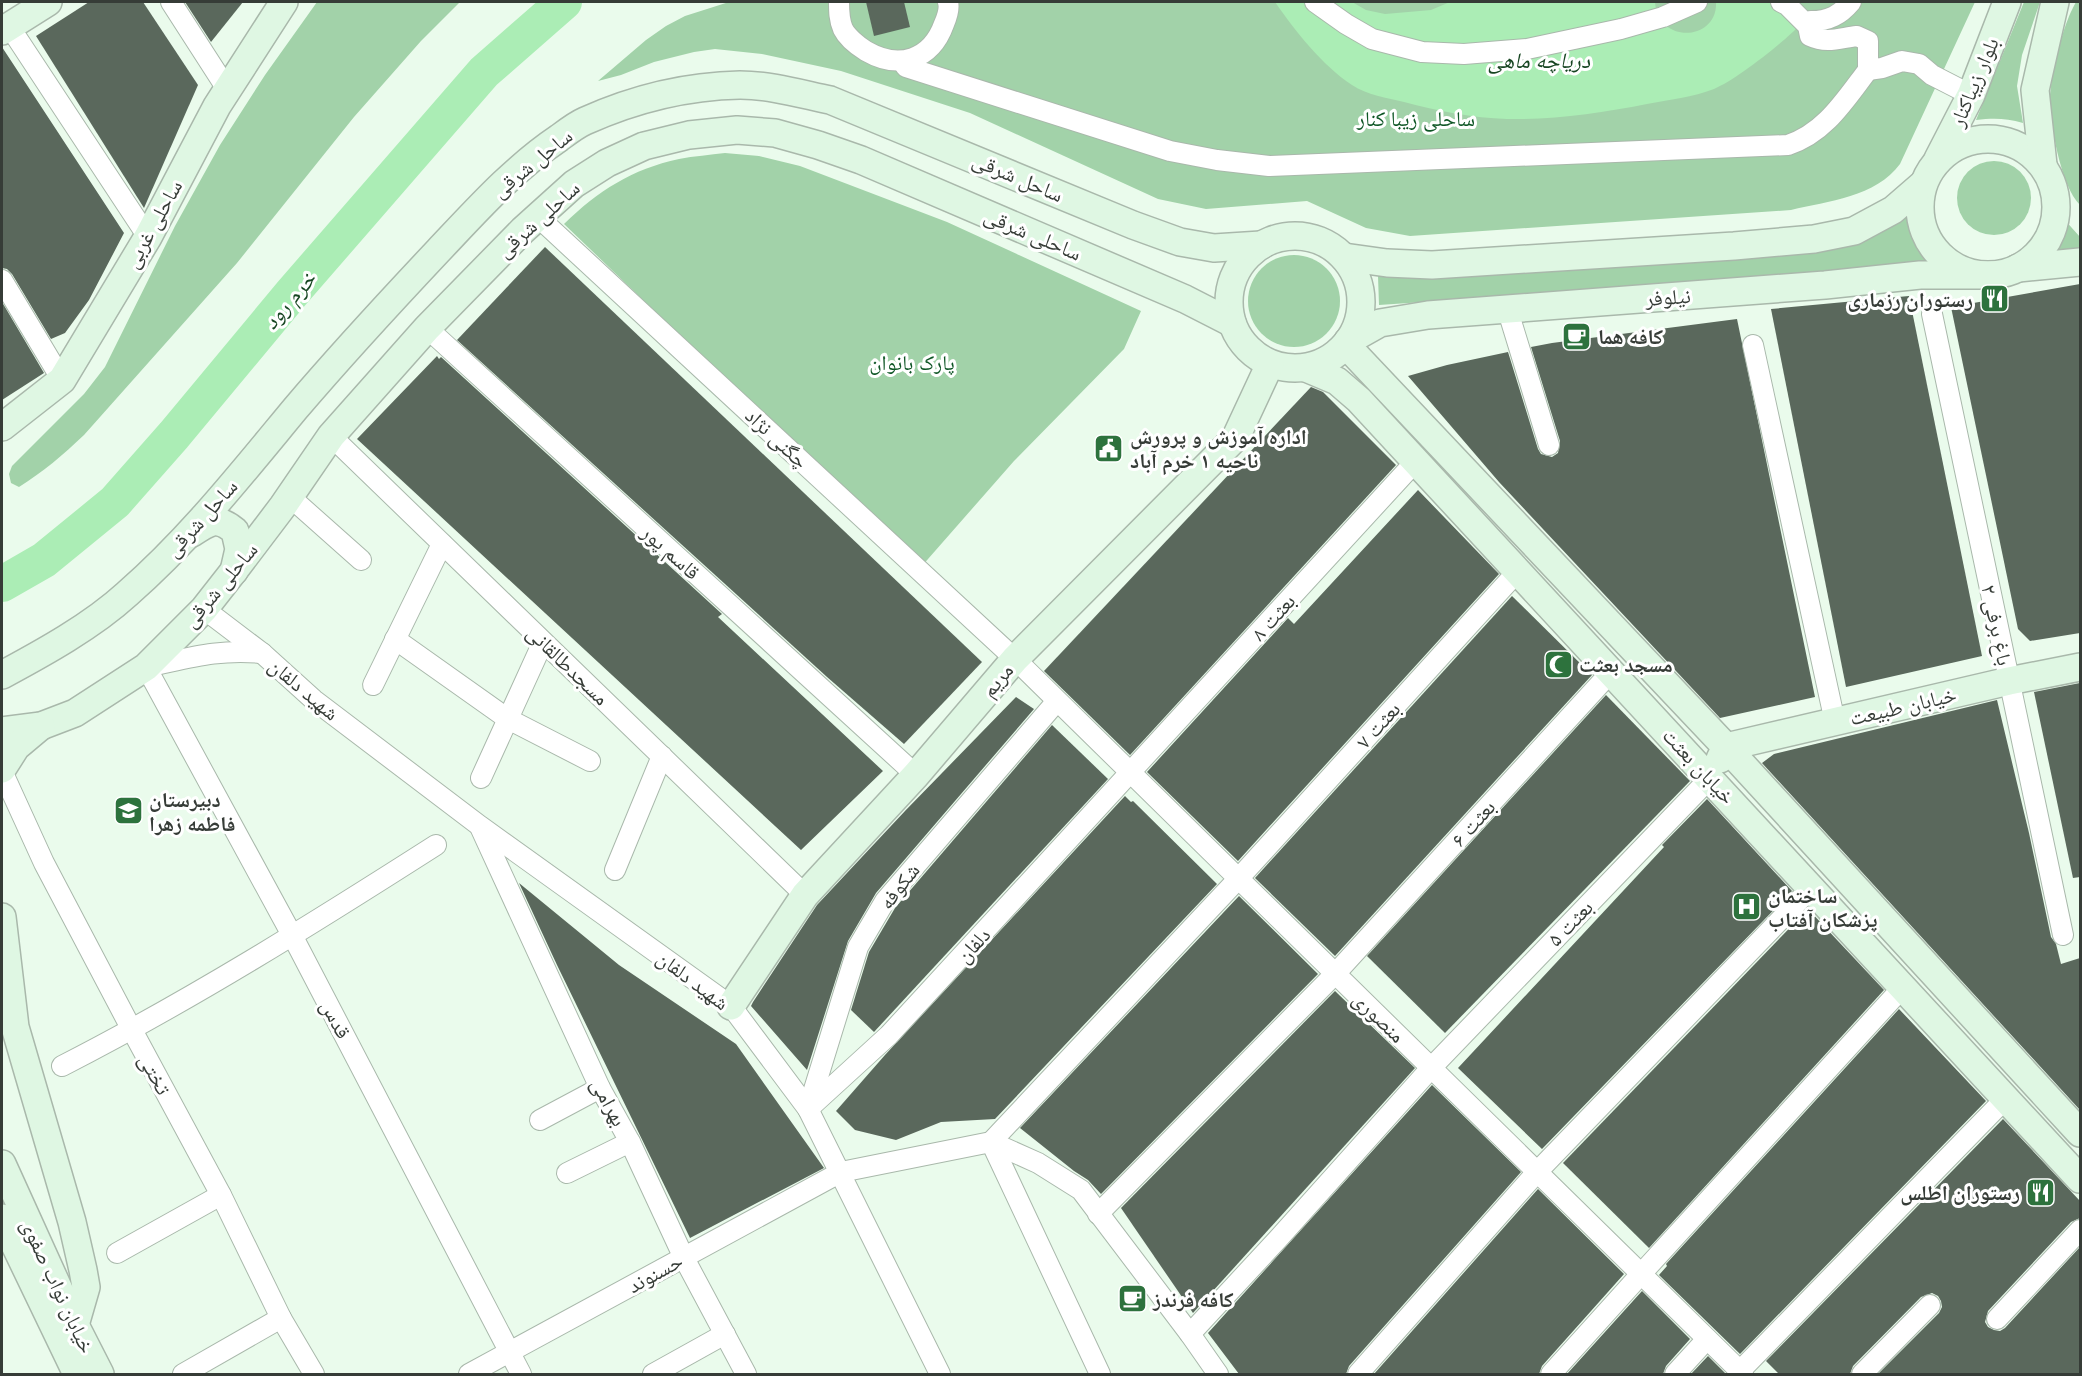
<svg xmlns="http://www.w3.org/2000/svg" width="2082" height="1376" font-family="'PT Sans','Noto Naskh Arabic',sans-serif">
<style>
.green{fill:#a2d2a9}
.water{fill:#abedb5}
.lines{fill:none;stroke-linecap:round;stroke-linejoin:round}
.river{stroke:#abedb5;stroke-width:36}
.building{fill:#5a685c}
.street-casing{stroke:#a9b8ab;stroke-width:22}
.secondary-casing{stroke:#a9b8ab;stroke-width:30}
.street{stroke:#fff;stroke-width:20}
.secondary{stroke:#dff7e3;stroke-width:27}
.labels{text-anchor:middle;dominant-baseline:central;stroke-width:6;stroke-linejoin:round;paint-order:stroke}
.street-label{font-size:21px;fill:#363c37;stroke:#fff}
.park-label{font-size:21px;fill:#0e5625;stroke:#fff}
.poi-label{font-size:21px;font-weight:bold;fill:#363c37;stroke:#fff;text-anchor:start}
.water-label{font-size:22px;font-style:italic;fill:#174622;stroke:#fff}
</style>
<rect width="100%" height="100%" fill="#eafbec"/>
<g class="green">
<path d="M 317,2 L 460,2 L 421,41 L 354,117 L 237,263 L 84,435 C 63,455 43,472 19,487 L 11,483 L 9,474 L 12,466 L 84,394 L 105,367 L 175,226 L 220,145 L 265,75 Z"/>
<path d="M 729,2 L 1975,2 L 1900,164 C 1876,197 1828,201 1791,210 L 1410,236 L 1366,228 L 1307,201 L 1206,209 L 1158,199 L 970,113 L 841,71 L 762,54 L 715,49 L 694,52 L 654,62 L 621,75 L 598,81 L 646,40 L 666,26 L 685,16 Z"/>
<path d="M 2024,2 L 2040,2 L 2022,55 L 2017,86 L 2023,123 C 2006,118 1993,118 1976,120 Z"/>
<path d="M 2076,2 L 2080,2 L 2080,205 C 2061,187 2049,121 2050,95 C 2052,69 2063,24 2076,2 Z"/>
<path d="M 725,153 L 759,156 L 800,166 L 947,222 L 1141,311 L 1124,349 L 1014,461 L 921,567 L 564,224 C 598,191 632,169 679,159 C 694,156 710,155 725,153 Z"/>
<circle cx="1994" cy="198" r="37"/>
<path d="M 1916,211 C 1918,233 1922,242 1936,260 L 1849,273 L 1379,305 L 1378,276 L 1827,250 L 1875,234 Z"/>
<path d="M 2063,218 L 2080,237 L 2080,254 L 2047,255 L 2055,244 Z"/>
<circle cx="1294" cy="301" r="46"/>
</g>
<path class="water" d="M 1275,2 L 1352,2 L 1366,10 L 1385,14 L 1431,10 L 1450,2 L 1655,2 C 1658,45 1718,41 1716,2 L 1791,2 L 1801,24 C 1784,42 1736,80 1714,89 C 1693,97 1669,100 1647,104 C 1601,113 1554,120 1507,119 C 1473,118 1437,111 1404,102 C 1387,98 1367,95 1352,85 C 1323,66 1295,31 1275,2 Z"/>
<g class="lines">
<path class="river" d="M 2,584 L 44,560 L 115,502 L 174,435 L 292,293 L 484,72 L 564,2"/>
</g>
<g class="building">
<path d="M 89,2 L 143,2 L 198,85 L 144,208 L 36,36 Z"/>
<path d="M 185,2 L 243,2 L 211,42 Z"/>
<path d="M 866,2 L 904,2 L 910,27 L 874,36 Z"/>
<path d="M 2,47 L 124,233 L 89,300 L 65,333 L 51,339 L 12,274 L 7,269 L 2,268 Z"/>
<path d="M 545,247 L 982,662 L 904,744 L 827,677 L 457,340 Z"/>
<path d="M 2080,284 L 2080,633 L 2030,641 L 2018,629 L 1951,307 Z"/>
<path d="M 1909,296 L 1982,656 L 1846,687 L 1771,309 Z"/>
<path d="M 2,302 L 44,373 L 2,400 Z"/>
<path d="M 1737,319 L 1815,697 L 1720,718 L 1499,482 L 1408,376 L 1447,365 L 1508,352 L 1538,449 L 1541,454 L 1552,457 L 1558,453 L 1560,441 L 1531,347 L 1552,343 Z"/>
<path d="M 437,356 L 439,359 L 441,357 L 722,614 L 718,617 L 883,771 L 801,850 L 357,439 Z"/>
<path d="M 1311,387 L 1323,392 L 1396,465 L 1130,755 L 1044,671 Z"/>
<path d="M 1418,490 L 1499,574 L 1238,861 L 1147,772 L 1288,618 L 1294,624 Z"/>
<path d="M 1512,596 L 1592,675 L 1335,956 L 1255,878 Z"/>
<path d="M 2080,683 L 2080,877 L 2073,878 L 2034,692 Z"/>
<path d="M 1606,695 L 1690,781 L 1445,1033 L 1367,956 Z"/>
<path d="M 1016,697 L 1034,709 L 876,893 L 848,941 L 807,1070 L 751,1006 L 753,1002 L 817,905 L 905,811 Z"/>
<path d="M 1997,700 L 2029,833 L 2051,937 L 2056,944 L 2061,964 L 2080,958 L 2080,1110 L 1762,763 L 1774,754 Z"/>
<path d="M 1052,725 L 1108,779 L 874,1032 L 851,1010 L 869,952 L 895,908 Z"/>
<path d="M 1125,796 L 1131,802 L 1133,801 L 1217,884 L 995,1119 L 941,1122 L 896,1140 L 855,1130 L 836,1111 L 885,1055 Z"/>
<path d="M 1707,799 L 1792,891 L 1542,1149 L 1458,1068 L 1664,847 L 1662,845 Z"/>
<path d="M 519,883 L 619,965 L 736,1044 L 824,1168 L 690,1238 L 557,965 Z"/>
<path d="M 1239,896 L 1318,974 L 1101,1194 L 1088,1180 L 1074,1171 L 1020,1128 Z"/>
<path d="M 1808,909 L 1884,990 L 1649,1248 L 1563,1163 Z"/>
<path d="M 1335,991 L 1415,1068 L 1193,1313 L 1121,1208 Z"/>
<path d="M 1899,1009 L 1986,1101 L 1740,1354 L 1659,1275 L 1667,1266 L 1666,1264 Z"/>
<path d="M 1432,1085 L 1521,1172 L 1349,1366 L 1346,1374 L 1239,1374 L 1208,1333 Z"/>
<path d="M 2003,1119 L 2080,1201 L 2080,1218 L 2071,1222 L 1988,1311 L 1985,1322 L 1988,1327 L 1994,1330 L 2000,1331 L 2005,1328 L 2080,1247 L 2080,1374 L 1878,1374 L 1939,1313 L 1942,1307 L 1941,1301 L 1938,1296 L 1932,1293 L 1921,1297 L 1853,1366 L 1850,1374 L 1779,1374 L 1766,1361 Z"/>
<path d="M 1538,1189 L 1624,1274 L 1542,1366 L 1539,1374 L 1374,1374 Z"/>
<path d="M 1642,1291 L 1690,1339 L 1666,1366 L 1663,1374 L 1567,1374 Z"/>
<path d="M 1708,1356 L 1726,1374 L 1691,1374 Z"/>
</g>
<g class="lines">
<defs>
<g id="street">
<path d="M 171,2 L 227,89"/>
<path d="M 839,2 C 839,11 839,20 843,29 C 847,37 858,46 866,51 C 899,70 931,60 944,24 C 947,17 950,9 948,2"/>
<path d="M 1315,2 L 1346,24 L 1372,39 L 1422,52 L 1464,54 L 1527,49 L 1621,29 L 1663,17 L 1697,2"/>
<path d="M 1781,2 L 1787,5 L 1808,26 L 1810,36 C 1827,44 1840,38 1857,36 L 1868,41 L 1868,70 L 1882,68 L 1902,61 L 1919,64 L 1932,75 L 1971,95"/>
<path d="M 9,26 L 148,237"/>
<path d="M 1808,26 L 1811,21 C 1829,21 1840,15 1851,2"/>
<path d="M 902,61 L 906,67 L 1170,151 L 1217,160 L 1269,166 L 1788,145 C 1825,133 1845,100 1868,70"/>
<path d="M 538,217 L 1015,659 L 1743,1374"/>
<path d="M 2,280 L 62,380"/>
<path d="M 1507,308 L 1549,445"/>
<path d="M 1932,314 L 2063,935"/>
<path d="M 427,328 L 916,775"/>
<path d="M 1753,345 L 1835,722"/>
<path d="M 331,436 L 805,895"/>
<path d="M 289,496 L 361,560"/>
<path d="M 204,609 L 262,653 L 314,700 L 480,826 L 731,1006 L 808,1109 L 940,1374"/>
<path d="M 395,639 L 508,719 L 590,761"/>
<path d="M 262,653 C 216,649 190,658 146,667 L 293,937 L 521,1374"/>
<path d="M 373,685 L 442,544"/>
<path d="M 2,771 L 44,863 L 132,1030 L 221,1195 L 281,1318 L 314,1374"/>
<path d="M 481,778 L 543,642"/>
<path d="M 481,829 L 600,1088 L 630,1142 L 684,1258 L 746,1374"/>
<path d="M 615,870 L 662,756"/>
<path d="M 62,1066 C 191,1000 314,923 436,845"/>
<path d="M 808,1109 L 889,1035 L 1416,461"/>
<path d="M 808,1109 L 858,947 L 885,901 L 1057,701"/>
<path d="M 540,1120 L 600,1088"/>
<path d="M 567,1173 L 630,1142"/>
<path d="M 1098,1214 L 1335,974 L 1611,672"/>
<path d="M 117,1253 L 221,1195"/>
<path d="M 1997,1319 L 2080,1230"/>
<path d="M 1190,1334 L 1278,1239 L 1431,1068 L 1710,778"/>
<path d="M 1740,1371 L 2006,1098"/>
<path d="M 183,1374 L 281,1318"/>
<path d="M 469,1374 L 841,1172 L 991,1142 L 1038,1163 L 1081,1190 L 1190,1334 L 1218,1374"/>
<path d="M 653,1374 L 725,1334"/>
<path d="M 1100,1374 L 991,1142 L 1238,879 L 1518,571"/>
<path d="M 1358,1374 L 1537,1172 L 1811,888"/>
<path d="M 1551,1374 L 1641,1274 L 1903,987"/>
<path d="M 1675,1374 L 1707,1339"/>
<path d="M 1862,1374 L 1930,1305"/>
</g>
<g id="secondary">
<path d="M 2,31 L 48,2"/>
<circle cx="1988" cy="207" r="68"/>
<path d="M 1938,159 L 1971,95 L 2007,2"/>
<path d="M 2043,165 L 2035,90 L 2055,2"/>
<circle cx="1295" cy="302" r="66"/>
<path d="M 1344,257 L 1387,263 L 1432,265 L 1734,246 L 1814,239 L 1854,231 L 1893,210 L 1923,184"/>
<path d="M 2018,268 L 2080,262"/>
<path d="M 1348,341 L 1380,323 L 1428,315 L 1825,285 L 1920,275 L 1992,275"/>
<path d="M 1346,345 L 1726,747 L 2080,1133"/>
<path d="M 1306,368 L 1337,381 L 1359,400 L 2080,1179"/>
<path d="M 2,427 L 62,380 L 148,237 L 217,106 L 284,2"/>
<path d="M 192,533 C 210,521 217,516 235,531 L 239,549 L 234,571"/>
<path d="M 2,675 C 43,653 92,626 127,594 C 190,539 242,473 295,409 C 341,355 390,302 438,251 C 476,211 513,169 559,138 C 567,132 576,125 585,121 C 634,99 687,86 740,85 C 770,85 801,94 830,100 L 1133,225 L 1180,242 L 1214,248 L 1261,245"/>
<path d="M 2,731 L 41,726 L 75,713 L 146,667 L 204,609 L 233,572 L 283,506 L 331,436 L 427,328 L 523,230 L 574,184 L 607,163 L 644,146 L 689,135 L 737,130 L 775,133 L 818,145 L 861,160 L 1185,299 L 1232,323"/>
<path d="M 1720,759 L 1726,747 L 2009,681 L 2080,667"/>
<path d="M 2,769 L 16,747 L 41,726"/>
<path d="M 2,917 L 15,1027 L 72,1222 L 83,1270 L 86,1287 L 75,1325"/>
<path d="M 731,1006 L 805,895 L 916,775 L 1015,659 L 1236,437 L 1270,364"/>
<path d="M 2,1164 L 75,1325 L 100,1374"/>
<path d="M 2,1218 L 77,1374"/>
</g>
</defs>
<use href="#street" class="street-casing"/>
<use href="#secondary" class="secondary-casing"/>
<use href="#street" class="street"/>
<use href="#secondary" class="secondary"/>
</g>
<defs>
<symbol id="restaurant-square" viewBox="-11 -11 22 22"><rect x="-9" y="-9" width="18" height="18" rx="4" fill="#2d723d" stroke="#fff"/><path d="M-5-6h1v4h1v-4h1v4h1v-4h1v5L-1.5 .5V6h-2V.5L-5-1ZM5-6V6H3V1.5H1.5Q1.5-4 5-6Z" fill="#fff"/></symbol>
<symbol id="cafe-square" viewBox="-11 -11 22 22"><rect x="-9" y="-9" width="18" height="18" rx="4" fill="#2d723d" stroke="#fff"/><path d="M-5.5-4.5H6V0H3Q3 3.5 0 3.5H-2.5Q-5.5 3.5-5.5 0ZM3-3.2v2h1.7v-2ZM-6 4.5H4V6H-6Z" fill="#fff"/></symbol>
<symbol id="civic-square" viewBox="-11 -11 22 22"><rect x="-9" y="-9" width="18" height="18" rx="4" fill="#2d723d" stroke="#fff"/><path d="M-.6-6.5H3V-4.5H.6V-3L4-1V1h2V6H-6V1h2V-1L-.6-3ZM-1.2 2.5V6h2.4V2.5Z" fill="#fff"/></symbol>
<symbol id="mosque-square" viewBox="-11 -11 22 22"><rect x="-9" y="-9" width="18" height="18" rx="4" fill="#2d723d" stroke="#fff"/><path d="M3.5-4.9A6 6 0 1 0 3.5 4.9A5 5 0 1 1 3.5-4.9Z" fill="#fff"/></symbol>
<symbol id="school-square" viewBox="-11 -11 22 22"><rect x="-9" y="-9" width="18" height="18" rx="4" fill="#2d723d" stroke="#fff"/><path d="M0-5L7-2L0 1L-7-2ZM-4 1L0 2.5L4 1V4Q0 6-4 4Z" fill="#fff"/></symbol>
<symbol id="hospital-square" viewBox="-11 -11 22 22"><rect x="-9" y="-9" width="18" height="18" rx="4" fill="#2d723d" stroke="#fff"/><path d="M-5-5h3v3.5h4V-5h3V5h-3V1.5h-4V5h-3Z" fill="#fff"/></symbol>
</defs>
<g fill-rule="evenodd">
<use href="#restaurant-square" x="1978" y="282" width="33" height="33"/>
<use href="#cafe-square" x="1560" y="320" width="33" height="33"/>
<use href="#civic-square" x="1092" y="432" width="33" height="33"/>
<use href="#mosque-square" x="1542" y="648" width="33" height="33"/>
<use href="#school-square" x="112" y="794" width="33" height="33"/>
<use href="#hospital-square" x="1730" y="890" width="33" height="33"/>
<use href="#restaurant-square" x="2024" y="1176" width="33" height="33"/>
<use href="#cafe-square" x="1116" y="1282" width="33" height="33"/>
</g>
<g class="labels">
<g class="street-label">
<text transform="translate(1974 82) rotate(-67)">بلوار زیباکنار</text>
<text transform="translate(532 163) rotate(-39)">ساحل شرقی</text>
<text transform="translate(1018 177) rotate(23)">ساحل شرقی</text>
<text transform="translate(538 219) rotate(-42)">ساحلی شرقی</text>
<text transform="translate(153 224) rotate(-61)">ساحلی غربی</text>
<text transform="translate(1033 234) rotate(23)">ساحلی شرقی</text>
<text transform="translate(1668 297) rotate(-4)">نیلوفر</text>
<text transform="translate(777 438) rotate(43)">چگنی نژاد</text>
<text transform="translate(201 518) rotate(-48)">ساحل شرقی</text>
<text transform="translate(671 552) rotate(42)">قاسم پور</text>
<text transform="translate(220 585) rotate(-50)">ساحلی شرقی</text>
<text transform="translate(1273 617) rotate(-48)">بعثت ۸</text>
<text transform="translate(1997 625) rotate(78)">باغ برفی ۲</text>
<text transform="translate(568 665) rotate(44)">مسجدطالقانی</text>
<text transform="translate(997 680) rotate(-50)">مریم</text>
<text transform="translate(304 689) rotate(40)">شهید دلفان</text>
<text transform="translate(1903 706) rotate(-13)">خیابان طبیعت</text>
<text transform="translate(1378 725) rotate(-48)">بعثت ۷</text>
<text transform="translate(1699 766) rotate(47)">خیابان بعثت</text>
<text transform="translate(1473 823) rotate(-48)">بعثت ۶</text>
<text transform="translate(899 886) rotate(-52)">شکوفه</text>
<text transform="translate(1570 923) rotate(-46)">بعثت ۵</text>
<text transform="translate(973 945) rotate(-47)">دلفان</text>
<text transform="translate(693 980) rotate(37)">شهید دلفان</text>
<text transform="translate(1379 1017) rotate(44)">منصوری</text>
<text transform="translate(336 1019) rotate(62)">قدس</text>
<text transform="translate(155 1074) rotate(61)">تختی</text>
<text transform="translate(609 1102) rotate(62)">بهرامی</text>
<text transform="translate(655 1273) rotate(-29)">حسنوند</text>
<text transform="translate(58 1286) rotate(65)">خیابان نواب صفوی</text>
</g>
<g class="park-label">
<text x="1416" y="118">ساحلی زیبا کنار</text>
<text x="912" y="362">پارک بانوان</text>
</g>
<g class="poi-label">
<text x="1973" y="299" text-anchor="end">رستوران رزماری</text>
<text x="1598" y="336">کافه هما</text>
<text x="1130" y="436">اداره آموزش و پرورش<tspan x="1130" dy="24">ناحیه ۱ خرم آباد</tspan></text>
<text x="1579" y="664">مسجد بعثت</text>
<text x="149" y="799">دبیرستان<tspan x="149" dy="24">فاطمه زهرا</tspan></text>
<text x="1768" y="895">ساختمان<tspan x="1768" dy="24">پزشکان آفتاب</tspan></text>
<text x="2020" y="1192" text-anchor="end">رستوران اطلس</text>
<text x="1153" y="1299">کافه فرندز</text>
</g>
<g class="water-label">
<text x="1539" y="60">دریاچه ماهی</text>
<text transform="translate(289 300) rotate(-49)">خرم رود</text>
</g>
</g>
<rect width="2082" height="1376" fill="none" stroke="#363c37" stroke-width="6"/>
</svg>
